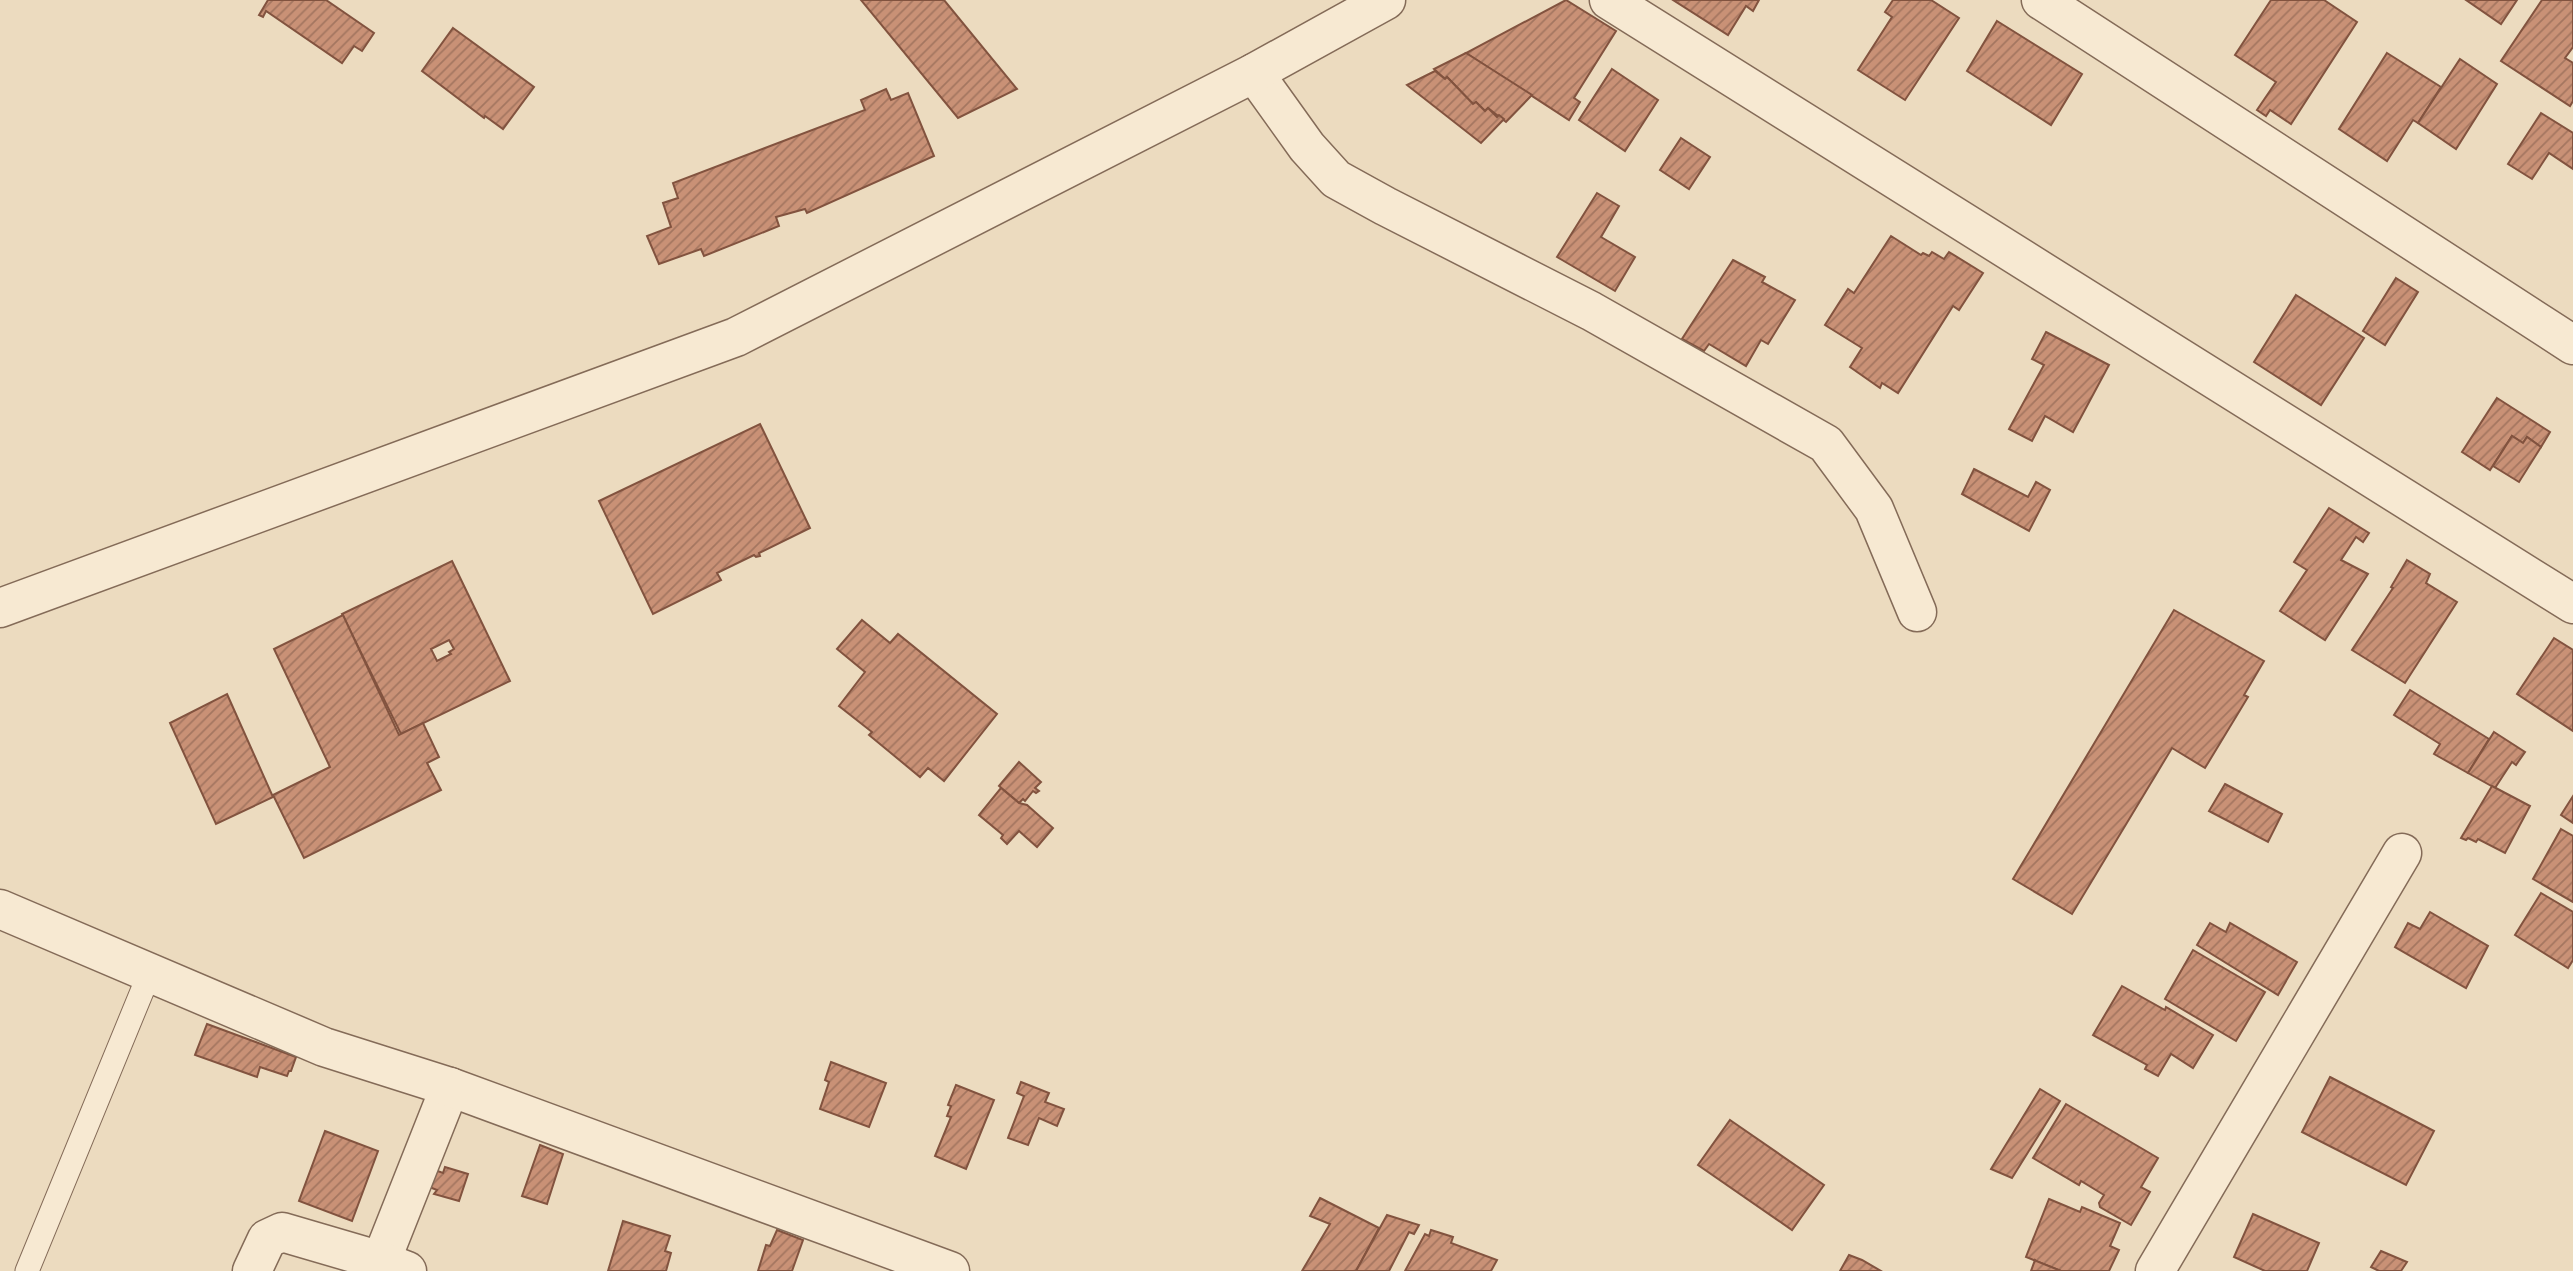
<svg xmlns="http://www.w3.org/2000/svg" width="2573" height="1271" font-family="'Playfair Display',serif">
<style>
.building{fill:url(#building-hatch);stroke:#82533f;stroke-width:2;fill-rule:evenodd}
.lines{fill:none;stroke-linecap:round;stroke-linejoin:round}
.service-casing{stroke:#846b58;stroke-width:25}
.minor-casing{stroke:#846b58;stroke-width:41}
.tertiary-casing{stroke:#846b58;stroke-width:41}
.service{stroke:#f7e9d2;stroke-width:23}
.minor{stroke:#f7e9d2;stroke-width:38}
.tertiary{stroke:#f7e9d2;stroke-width:38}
</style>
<defs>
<pattern id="building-hatch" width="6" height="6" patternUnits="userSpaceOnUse" patternTransform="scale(1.75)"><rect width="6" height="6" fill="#c99176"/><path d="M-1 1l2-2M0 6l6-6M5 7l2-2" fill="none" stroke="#a47660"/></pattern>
</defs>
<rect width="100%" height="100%" fill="#ecdbbf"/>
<g class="building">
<path d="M 268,0 L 326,0 L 374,33 L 362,51 L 354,46 L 342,63 L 266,11 L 263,17 L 259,15 Z"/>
<path d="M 861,0 L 944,0 L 1017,89 L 958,118 Z"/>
<path d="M 1566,0 L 1616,31 L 1574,98 L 1580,102 L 1569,120 L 1466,53 Z"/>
<path d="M 1673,0 L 1759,0 L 1753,11 L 1746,6 L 1728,35 Z"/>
<path d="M 1893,0 L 1931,0 L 1959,18 L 1905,100 L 1858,70 L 1892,17 L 1885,12 Z"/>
<path d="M 2271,0 L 2324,0 L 2357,22 L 2291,124 L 2270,110 L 2266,116 L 2257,110 L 2276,82 L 2235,55 Z"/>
<path d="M 2466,0 L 2517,0 L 2501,24 Z"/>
<path d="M 2542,0 L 2573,0 L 2573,47 L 2565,58 L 2573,63 L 2573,101 L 2570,106 L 2501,61 Z"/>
<path d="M 1997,21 L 2082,74 L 2051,125 L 1967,71 Z"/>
<path d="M 453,28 L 534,87 L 503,129 L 485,116 L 484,118 L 422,71 Z"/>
<path d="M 1466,53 L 1532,95 L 1506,122 L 1488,108 L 1485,111 L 1476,102 L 1473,104 L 1447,77 L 1445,79 L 1434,69 Z"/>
<path d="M 2387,53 L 2441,87 L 2418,123 L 2413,120 L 2387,161 L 2339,129 Z"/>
<path d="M 2460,59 L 2497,84 L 2456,149 L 2418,123 Z"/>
<path d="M 1612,69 L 1658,100 L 1625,151 L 1579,120 Z"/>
<path d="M 1435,71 L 1445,79 L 1447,77 L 1473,104 L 1476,102 L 1485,111 L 1488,108 L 1497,117 L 1499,115 L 1504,119 L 1481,143 L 1407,85 Z"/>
<path d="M 886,89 L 891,100 L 908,93 L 934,156 L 807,213 L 805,209 L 776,217 L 779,226 L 704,256 L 701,249 L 659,264 L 647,236 L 671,227 L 663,203 L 678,198 L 673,183 L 865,110 L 861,100 Z"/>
<path d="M 2541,113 L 2573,133 L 2573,169 L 2549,153 L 2532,179 L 2508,164 Z"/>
<path d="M 1681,138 L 1710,157 L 1689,189 L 1660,170 Z"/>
<path d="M 1597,193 L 1619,206 L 1601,237 L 1635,257 L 1615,291 L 1557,257 Z"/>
<path d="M 1891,236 L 1921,255 L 1923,253 L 1929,256 L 1932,252 L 1944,259 L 1949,252 L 1983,273 L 1959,310 L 1953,306 L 1898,393 L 1882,383 L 1880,388 L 1850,367 L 1862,348 L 1825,325 L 1848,289 L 1854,293 Z"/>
<path d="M 1733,260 L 1765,277 L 1762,282 L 1795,300 L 1768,344 L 1761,340 L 1746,366 L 1709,344 L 1704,351 L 1682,339 Z"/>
<path d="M 2396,278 L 2418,292 L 2385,345 L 2363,331 Z"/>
<path d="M 2296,295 L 2364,338 L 2321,405 L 2254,362 Z"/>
<path d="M 2046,332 L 2109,365 L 2073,432 L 2045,416 L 2032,441 L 2009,429 L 2044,365 L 2032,359 Z"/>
<path d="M 2497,398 L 2550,432 L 2541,447 L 2527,437 L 2523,443 L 2512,436 L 2490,470 L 2462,452 Z"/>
<path d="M 760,424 L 810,528 L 759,553 L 760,556 L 756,557 L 754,555 L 717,573 L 721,580 L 653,614 L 599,501 Z"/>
<path d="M 2512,436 L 2523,443 L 2527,437 L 2541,447 L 2519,482 L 2493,466 Z"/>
<path d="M 1974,469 L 2028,497 L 2036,482 L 2050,490 L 2029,531 L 1962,494 Z"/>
<path d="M 2329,508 L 2369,533 L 2363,542 L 2356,537 L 2341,560 L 2368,574 L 2325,640 L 2280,611 L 2307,570 L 2294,562 Z"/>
<path d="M 2407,560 L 2430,574 L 2426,583 L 2457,602 L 2405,683 L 2352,650 L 2393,588 L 2391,587 Z"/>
<path d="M 452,561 L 510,681 L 401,734 L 342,614 ZM 449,640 L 454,649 L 449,652 L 451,654 L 437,661 L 431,649 Z"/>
<path d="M 2174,610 L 2264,661 L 2244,695 L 2248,697 L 2205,768 L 2172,748 L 2072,914 L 2013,879 Z"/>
<path d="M 343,615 L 399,735 L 423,723 L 439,757 L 427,763 L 441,790 L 304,858 L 273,795 L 330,767 L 274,649 Z"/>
<path d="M 862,620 L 890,643 L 898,634 L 997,714 L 944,781 L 928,768 L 920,777 L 869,735 L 872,732 L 839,706 L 865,672 L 837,649 Z"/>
<path d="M 2554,638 L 2573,650 L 2573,731 L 2517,694 Z"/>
<path d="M 2410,690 L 2489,739 L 2468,773 L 2434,754 L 2440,744 L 2394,715 Z"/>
<path d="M 227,694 L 273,797 L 216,824 L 170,723 Z"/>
<path d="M 2494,732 L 2525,752 L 2516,765 L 2512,762 L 2495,788 L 2468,773 Z"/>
<path d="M 1019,762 L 1041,782 L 1035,788 L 1039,791 L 1036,793 L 1033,791 L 1025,801 L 1023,799 L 1019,803 L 999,786 Z"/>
<path d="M 2225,784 L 2282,814 L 2268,842 L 2209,811 Z"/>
<path d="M 2492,786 L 2530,806 L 2505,853 L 2478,839 L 2476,842 L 2468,838 L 2466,840 L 2461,838 Z"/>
<path d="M 1001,788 L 1019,803 L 1027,805 L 1053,828 L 1037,847 L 1019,831 L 1007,844 L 1001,838 L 1003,835 L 979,815 Z"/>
<path d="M 2573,796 L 2573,823 L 2561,815 Z"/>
<path d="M 2561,829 L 2573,836 L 2573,902 L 2533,879 Z"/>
<path d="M 2541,893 L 2573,912 L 2573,960 L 2568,968 L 2515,935 Z"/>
<path d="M 2430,912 L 2488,946 L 2466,988 L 2395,947 L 2408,923 L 2420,929 Z"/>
<path d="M 2210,923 L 2226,932 L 2230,923 L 2297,962 L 2278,995 L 2197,945 Z"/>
<path d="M 2193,950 L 2265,992 L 2236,1041 L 2165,999 Z"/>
<path d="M 2122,986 L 2165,1010 L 2166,1007 L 2213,1035 L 2193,1068 L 2171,1054 L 2158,1076 L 2145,1069 L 2147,1065 L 2093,1035 Z"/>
<path d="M 207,1024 L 296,1057 L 291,1071 L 289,1071 L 287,1076 L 260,1067 L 257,1077 L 195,1055 Z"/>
<path d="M 831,1062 L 886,1083 L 869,1127 L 820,1109 L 829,1082 L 825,1080 Z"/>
<path d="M 2330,1077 L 2434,1131 L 2406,1185 L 2302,1132 Z"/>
<path d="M 1021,1082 L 1049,1093 L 1045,1102 L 1064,1109 L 1057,1126 L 1039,1118 L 1028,1145 L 1008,1138 L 1024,1096 L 1017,1093 Z"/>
<path d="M 956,1085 L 994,1100 L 966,1169 L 935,1156 L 951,1117 L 947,1116 L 951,1106 L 948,1105 Z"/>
<path d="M 2040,1089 L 2060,1101 L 2012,1178 L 1991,1169 Z"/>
<path d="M 2066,1104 L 2158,1158 L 2141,1187 L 2150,1192 L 2131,1225 L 2100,1207 L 2099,1203 L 2104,1195 L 2081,1181 L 2079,1185 L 2033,1158 Z"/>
<path d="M 1730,1120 L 1824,1185 L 1792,1230 L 1698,1165 Z"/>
<path d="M 325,1131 L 378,1151 L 352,1221 L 299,1201 Z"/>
<path d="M 540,1145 L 563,1154 L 547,1204 L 522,1196 Z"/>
<path d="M 415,1163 L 443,1173 L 445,1167 L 468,1174 L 459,1201 L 434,1194 L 437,1190 L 409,1179 Z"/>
<path d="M 1320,1198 L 1379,1228 L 1356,1271 L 1302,1271 L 1330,1224 L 1310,1216 Z"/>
<path d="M 2049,1199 L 2080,1212 L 2082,1207 L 2120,1223 L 2110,1246 L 2119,1250 L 2109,1271 L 2061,1271 L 2026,1257 Z"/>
<path d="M 2253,1214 L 2319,1243 L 2307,1271 L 2265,1271 L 2234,1257 Z"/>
<path d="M 1387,1215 L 1419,1225 L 1414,1234 L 1409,1232 L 1389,1271 L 1356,1271 Z"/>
<path d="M 623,1221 L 670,1236 L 665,1251 L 671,1253 L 666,1271 L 608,1271 Z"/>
<path d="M 777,1230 L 803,1240 L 792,1271 L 758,1271 L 766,1245 L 770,1246 Z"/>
<path d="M 1431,1230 L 1453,1237 L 1451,1243 L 1497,1260 L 1491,1271 L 1405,1271 L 1425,1234 L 1429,1236 Z"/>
<path d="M 2381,1251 L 2407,1262 L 2401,1271 L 2379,1271 L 2371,1267 Z"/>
<path d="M 1849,1255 L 1862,1260 L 1881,1271 L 1840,1271 Z"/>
<path d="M 2035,1260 L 2036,1261 L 2061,1271 L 2031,1271 Z"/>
</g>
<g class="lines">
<defs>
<path id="service" d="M 27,1271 L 150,972"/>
<g id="minor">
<path d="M 1609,0 L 2573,604"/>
<path d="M 2041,0 L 2573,345"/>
<path d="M 1254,73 L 1307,147 L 1336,179 L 1385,206 L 1591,311 L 1826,444 L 1874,509 L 1917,612"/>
<path d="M 381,1261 L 450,1087"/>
<path d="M 252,1271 L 267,1239 L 282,1232 L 381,1261 L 407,1271"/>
<path d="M 2155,1271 L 2402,853"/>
</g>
<g id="tertiary">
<path d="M 0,608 L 736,337 L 1254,73 L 1386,0"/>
<path d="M 0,909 L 324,1047 L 450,1087 L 950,1271"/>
</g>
</defs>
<use href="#service" class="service-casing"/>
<use href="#minor" class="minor-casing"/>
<use href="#tertiary" class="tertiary-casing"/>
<use href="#service" class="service"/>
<use href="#minor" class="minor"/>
<use href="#tertiary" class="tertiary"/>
</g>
</svg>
